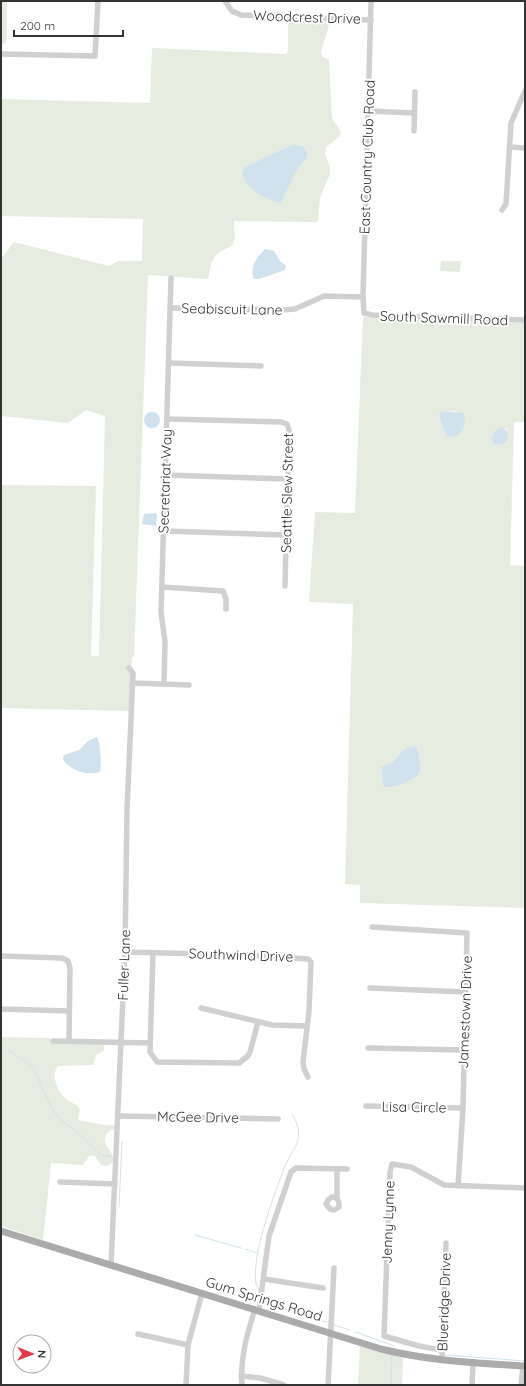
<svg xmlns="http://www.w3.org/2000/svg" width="526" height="1386" font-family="Quicksand,sans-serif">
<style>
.green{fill:#e6ecdf;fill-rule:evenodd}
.water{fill:#cfe2ee}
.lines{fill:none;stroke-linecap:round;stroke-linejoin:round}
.stream{stroke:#cfe2ee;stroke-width:1}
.minor{stroke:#d0d0d0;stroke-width:5.5}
.major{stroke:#ababab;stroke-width:7}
.labels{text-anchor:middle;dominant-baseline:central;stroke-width:4;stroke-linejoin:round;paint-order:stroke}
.street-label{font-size:14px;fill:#333;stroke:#fff}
</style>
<rect width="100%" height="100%" fill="#fff"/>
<g class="green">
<path d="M 1,1 L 7,1 L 7,38 L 5,43 L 1,45 Z"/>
<path d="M 288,19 L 326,21 L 329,25 L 321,52 L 323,57 L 329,60 L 332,118 L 341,132 L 340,136 L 326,147 L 325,152 L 330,168 L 330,174 L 320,198 L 318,221 L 316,222 L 234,221 L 235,238 L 232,246 C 212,254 212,259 208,279 L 148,275 L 134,657 L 132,657 L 130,711 L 1,708 L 1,485 L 96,486 L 91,656 L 99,656 L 105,416 L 86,410 L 68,423 L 1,416 L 1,259 L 14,242 L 109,266 L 118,261 L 142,261 L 143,219 L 1,216 L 1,99 L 150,103 L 152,48 L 285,54 L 287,53 L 288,50 Z"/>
<path d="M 441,261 L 461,261 L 460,272 L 440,271 Z"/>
<path d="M 363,317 L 525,323 L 525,422 L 514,422 L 510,565 L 525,566 L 525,908 L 360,903 L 360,885 L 345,884 L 353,604 L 309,602 L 315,512 L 355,513 ZM 445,411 L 457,411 L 445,434 L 439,416 ZM 506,428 L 508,433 L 507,441 L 503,444 L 494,444 ZM 417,748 L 420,760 L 383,786 L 381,767 L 393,762 L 403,750 Z"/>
<path d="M 1,1037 L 50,1038 L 50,1043 L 104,1044 L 104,1051 L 96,1055 L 93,1065 L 58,1066 C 50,1075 58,1092 66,1099 C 70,1103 76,1103 79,1108 C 81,1112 77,1116 78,1120 L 104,1125 L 115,1125 L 115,1129 L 108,1132 C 99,1143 113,1150 114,1161 L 107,1166 L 101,1165 L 95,1156 L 90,1155 L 83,1165 L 51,1163 L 43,1240 L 1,1226 Z"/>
<path d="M 360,1345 L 403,1358 L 402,1385 L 358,1385 Z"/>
</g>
<g class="water">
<path d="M 292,145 L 302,146 L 307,151 L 307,157 L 296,171 L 281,203 C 268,201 244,188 242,173 L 245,167 Z"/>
<path d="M 265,249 L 274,251 L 280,261 L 286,266 L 285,270 L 259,279 L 254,279 C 249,265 257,258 265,249 Z"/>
<path d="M 445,411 L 463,413 C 467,421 464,431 456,436 L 450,437 L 445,434 L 439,416 L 440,413 Z"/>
<circle cx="152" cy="420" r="8"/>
<path d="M 502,427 L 508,432 L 507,441 L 503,444 L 494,444 L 492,439 L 494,432 Z"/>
<path d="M 156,513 L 157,515 L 156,526 L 142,524 L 144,514 Z"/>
<path d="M 97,737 C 100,741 102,766 100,772 C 86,776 72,771 63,760 L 64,755 L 79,750 L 88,741 Z"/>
<path d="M 414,746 L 417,748 C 419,755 421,763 420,771 C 417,780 392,790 383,786 L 381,767 L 393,762 L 403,750 Z"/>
</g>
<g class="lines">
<g class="stream">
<path d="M 8,1050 L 33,1067 L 52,1109 L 60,1119 L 77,1132 L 101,1155 L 114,1157"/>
<path d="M 119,1207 L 122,1142"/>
<path d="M 195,1235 L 241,1248"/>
<path d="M 245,1249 L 257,1253"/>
<path d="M 259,1290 C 244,1274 277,1185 286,1164 C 289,1156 296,1148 298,1140 C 300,1130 297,1122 292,1114"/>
<path d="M 265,1296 L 274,1305 L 326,1322"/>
<path d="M 334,1325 L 350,1330"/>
<path d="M 356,1332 L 394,1346 L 394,1349"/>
<path d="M 446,1355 L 525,1361"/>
<path d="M 391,1385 L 392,1356"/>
</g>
<g class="minor">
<path d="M 225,1 L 232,11 L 241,15 L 371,20"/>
<path d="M 371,1 L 363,297 L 364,313 L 372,315 L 525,320"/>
<path d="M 1,54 L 95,56 L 98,1"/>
<path d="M 368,111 L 414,113"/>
<path d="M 414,131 L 415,92"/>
<path d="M 510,147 L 525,148"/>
<path d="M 502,210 L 506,204 L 511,123 L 525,91"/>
<path d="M 171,308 L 282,310 L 295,309 L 324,296 L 363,297"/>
<path d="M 169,363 L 261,366"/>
<path d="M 167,419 L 281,422 L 287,424 L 289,430 L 285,586"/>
<path d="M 165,475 L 288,479"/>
<path d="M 164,531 L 286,535"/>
<path d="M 162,587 L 223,591 L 226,599 L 226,609"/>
<path d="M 133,683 L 189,685"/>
<path d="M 164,684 L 165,642 L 161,612 L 171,278"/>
<path d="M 372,927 L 467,933 L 463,1108 L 458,1186"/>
<path d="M 125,952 L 245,955 L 308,959 L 311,962 L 309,1011 L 303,1062 L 304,1069 L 308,1077"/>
<path d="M 153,953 L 150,1052 L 157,1062 L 239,1063 L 248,1056 L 250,1052 L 258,1022"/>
<path d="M 1,956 L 62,958 L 68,961 L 70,968 L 69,1041"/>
<path d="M 370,988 L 465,992"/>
<path d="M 201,1008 L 272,1025 L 306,1026"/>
<path d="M 1,1009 L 69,1011"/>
<path d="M 53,1041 L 150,1043"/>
<path d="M 368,1048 L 463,1050"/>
<path d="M 366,1106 L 463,1108"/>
<path d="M 118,1116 L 278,1119"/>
<path d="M 60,1182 L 115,1184"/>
<path d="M 337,1198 L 339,1203 L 339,1207 L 334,1210 L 330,1209 L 326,1204 L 328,1200 L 332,1197 L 337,1198 L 337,1169"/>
<path d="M 111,1264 L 125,952 L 127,810 L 133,673 L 129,668"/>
<path d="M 264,1279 L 323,1288"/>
<path d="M 259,1310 L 269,1236 L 291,1172 L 296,1168 L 347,1169"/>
<path d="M 138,1334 L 188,1345"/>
<path d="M 441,1350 L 419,1346 L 384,1336 L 390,1172 L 392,1164 L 411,1167 L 444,1185 L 525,1188"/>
<path d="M 442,1360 L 446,1243"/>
<path d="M 241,1376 L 260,1378 L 284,1385"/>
<path d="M 186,1385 L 188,1345 L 202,1293"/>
<path d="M 242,1385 C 240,1358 247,1334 255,1309"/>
<path d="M 328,1385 L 334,1268"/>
<path d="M 472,1385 L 473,1362"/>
<path d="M 521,1385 L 523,1366"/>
</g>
<path class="major" d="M 1,1231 L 381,1349 C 429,1361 477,1363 525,1366"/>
</g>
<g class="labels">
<g class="street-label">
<text transform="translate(307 17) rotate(2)">Woodcrest Drive</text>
<text transform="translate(367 157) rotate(-88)">East Country Club Road</text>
<text transform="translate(232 309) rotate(1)">Seabiscuit Lane</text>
<text transform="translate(444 318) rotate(2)">South Sawmill Road</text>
<text transform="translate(165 481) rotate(-88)">Secretariat Way</text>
<text transform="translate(287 493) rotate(-89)">Seattle Slew Street</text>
<text transform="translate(241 955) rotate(2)">Southwind Drive</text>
<text transform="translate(124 965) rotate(-88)">Fuller Lane</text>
<text transform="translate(465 1012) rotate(-88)">Jamestown Drive</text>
<text transform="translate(414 1107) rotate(1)">Lisa Circle</text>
<text transform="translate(198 1117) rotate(1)">McGee Drive</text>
<text transform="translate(388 1222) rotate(-88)">Jenny Lynne</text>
<text transform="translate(264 1299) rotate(17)">Gum Springs Road</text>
<text transform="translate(444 1302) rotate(-88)">Blueridge Drive</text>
</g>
</g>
<rect width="526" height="1386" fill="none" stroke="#333333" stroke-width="4"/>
<g transform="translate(32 1354) rotate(91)"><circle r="19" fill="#ffffff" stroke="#adadad"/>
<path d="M0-3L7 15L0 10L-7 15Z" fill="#e63946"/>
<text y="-6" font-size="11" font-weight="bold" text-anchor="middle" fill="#333333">N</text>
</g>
<path d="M14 30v6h109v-6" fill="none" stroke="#333333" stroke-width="2"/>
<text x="20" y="30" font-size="12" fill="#333333" stroke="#ffffff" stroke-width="3" paint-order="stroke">200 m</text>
</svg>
